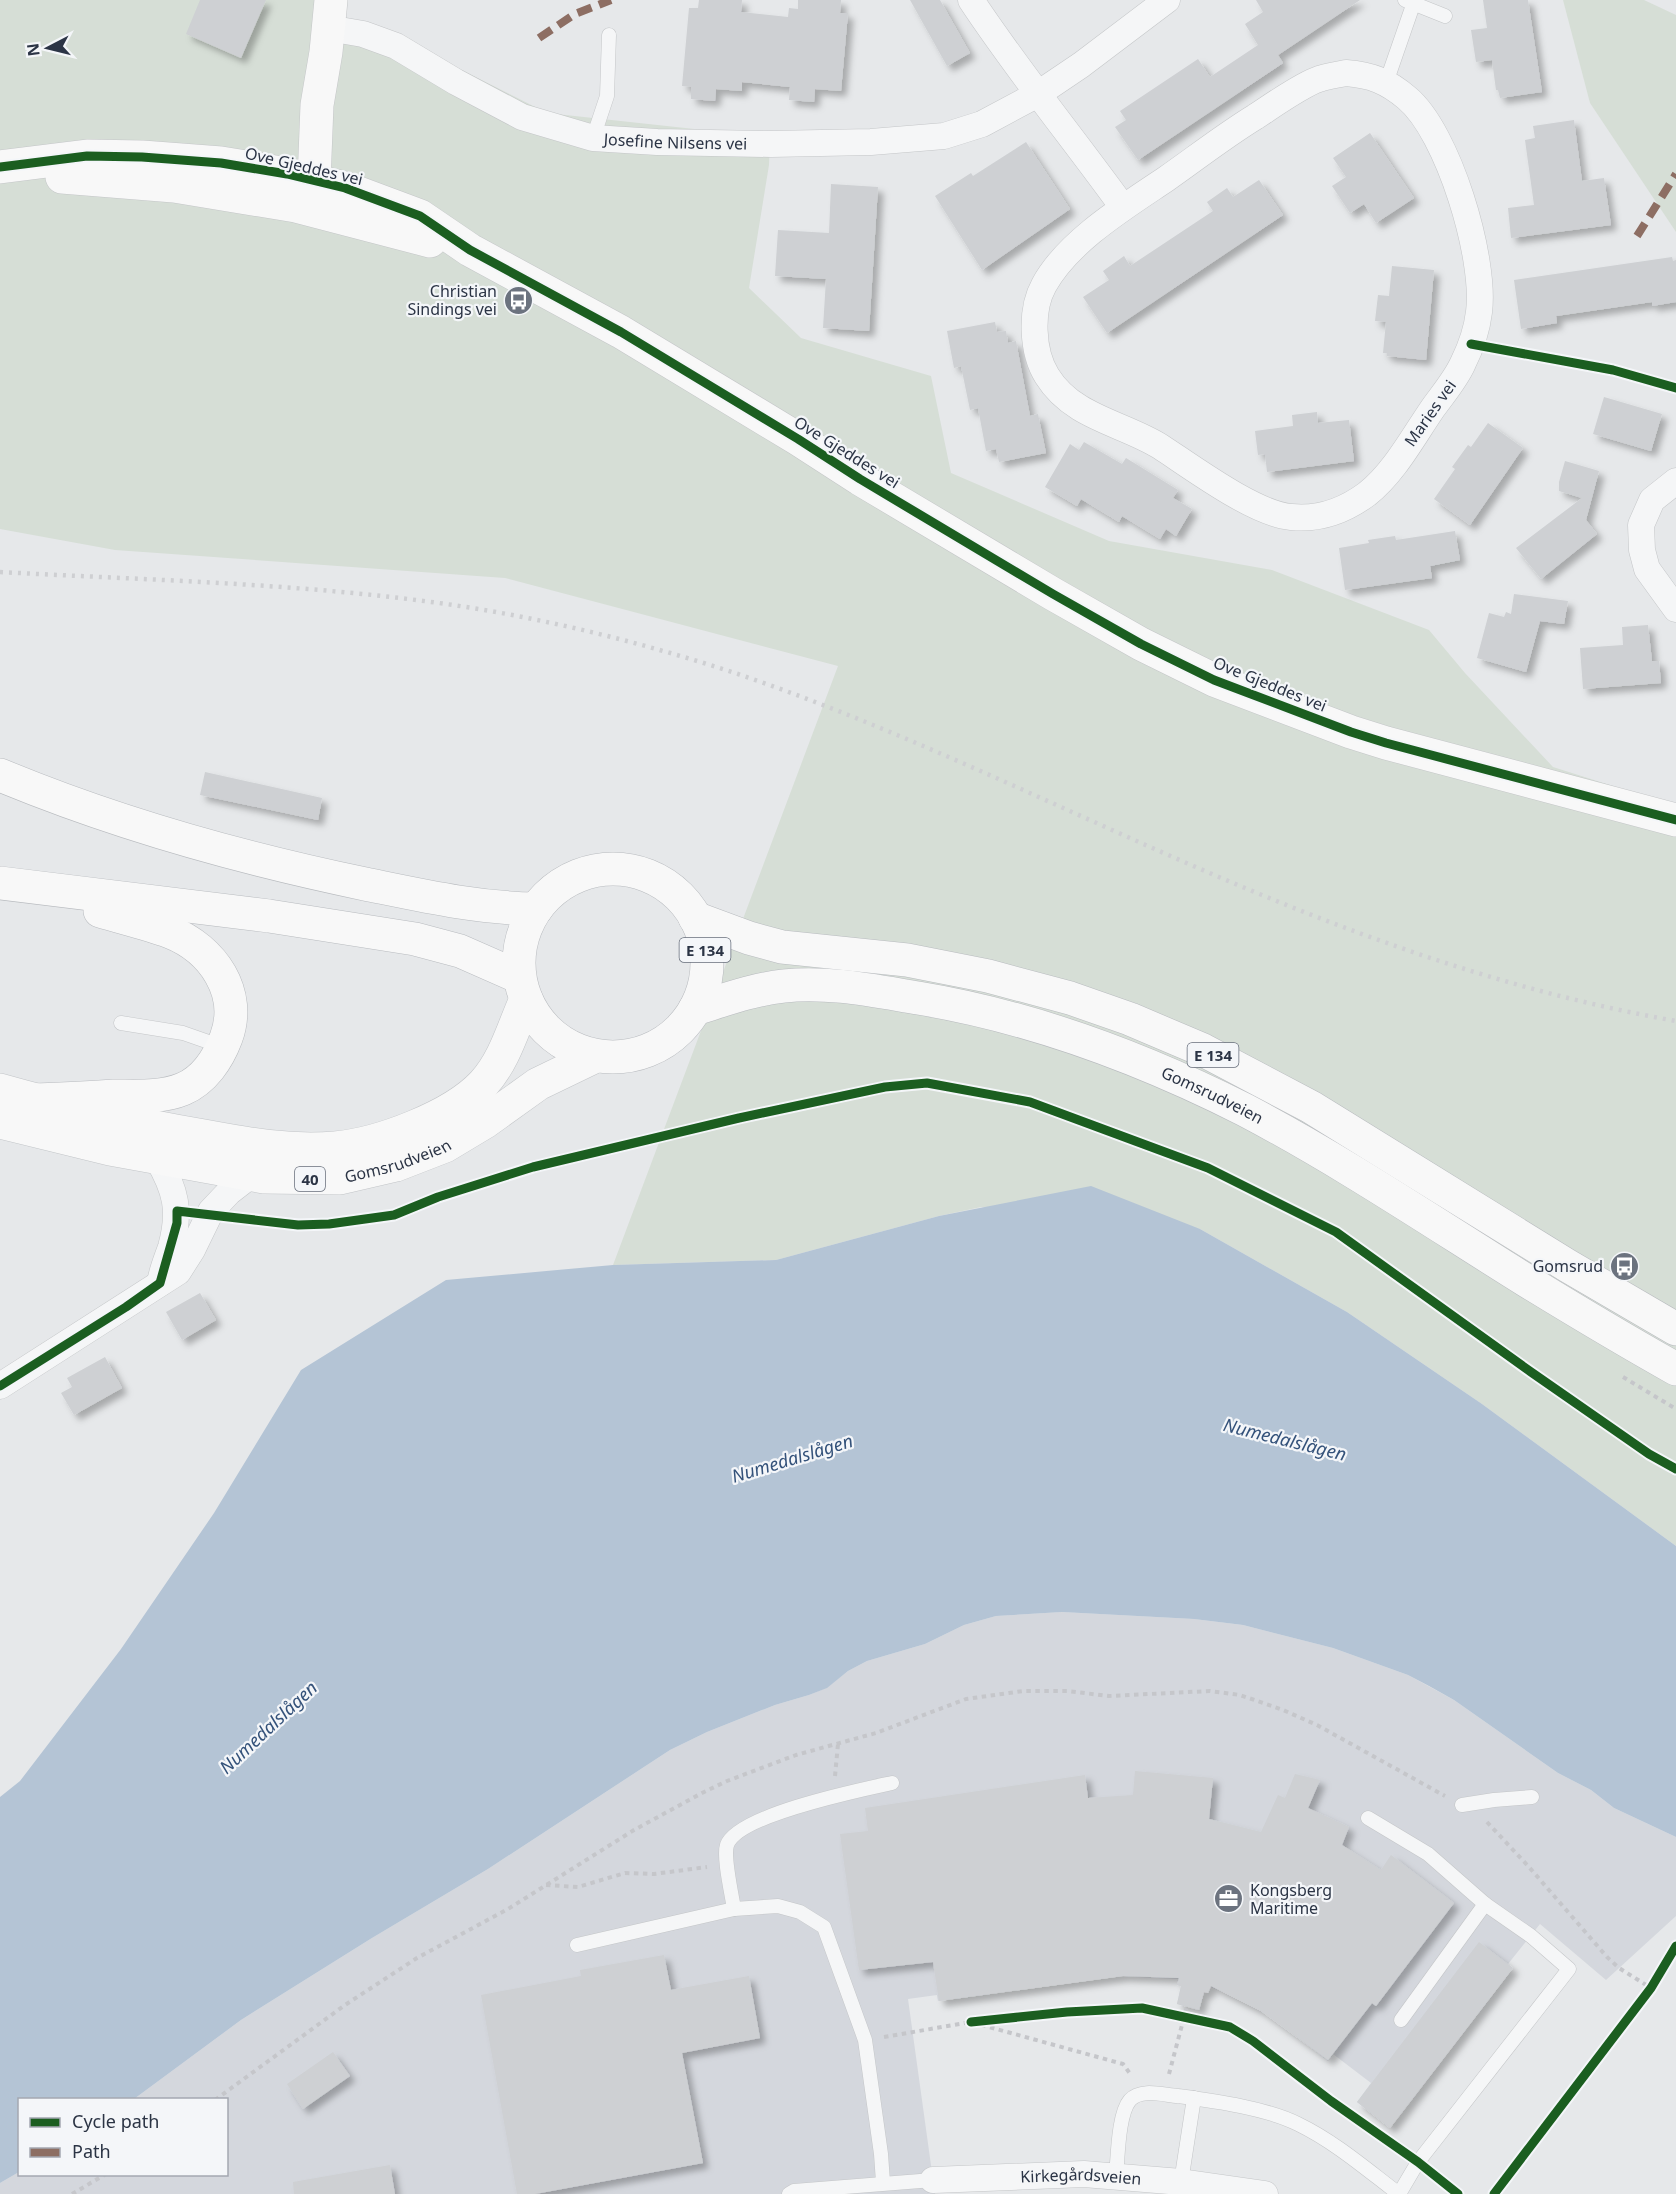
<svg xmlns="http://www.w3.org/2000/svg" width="1676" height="2194" font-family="'Noto Sans',sans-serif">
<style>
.built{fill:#d4d7dd}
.green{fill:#d6ded6}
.water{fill:#b4c4d5}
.building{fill:#ced0d3;filter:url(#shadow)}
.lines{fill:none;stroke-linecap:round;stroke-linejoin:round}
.lane-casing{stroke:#c4c6c8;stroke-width:15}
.street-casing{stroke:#c4c6c8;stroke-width:27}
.secondary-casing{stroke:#c4c6c8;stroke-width:34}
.primary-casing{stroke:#c2c5c8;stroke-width:34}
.highway-casing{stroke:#b8bbbf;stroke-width:34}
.path{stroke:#c5c6ca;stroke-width:4;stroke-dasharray:4.5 4.5;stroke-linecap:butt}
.lane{stroke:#f5f6f7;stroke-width:14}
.street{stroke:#f5f6f7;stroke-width:26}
.secondary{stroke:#f8f8f8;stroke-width:33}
.primary{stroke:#f8f8f8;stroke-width:33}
.highway{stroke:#f8f8f8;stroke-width:33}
.rail{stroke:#cecfd2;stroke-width:4.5;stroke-dasharray:3 6;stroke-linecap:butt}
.quiet{stroke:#8d6e63;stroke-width:8;stroke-dasharray:15 8;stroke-linecap:butt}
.cycleway-casing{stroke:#f4f6f9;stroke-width:13}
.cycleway{stroke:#1b5e20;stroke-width:9}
.labels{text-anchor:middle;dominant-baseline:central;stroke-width:4.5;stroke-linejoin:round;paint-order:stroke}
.shield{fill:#f4f6f9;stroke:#676e7b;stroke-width:1.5}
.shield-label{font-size:15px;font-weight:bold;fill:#2b3445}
.street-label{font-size:16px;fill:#2b3445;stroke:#f4f6f9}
.poi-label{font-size:16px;fill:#2b3445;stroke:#f4f6f9;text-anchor:end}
.water-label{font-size:18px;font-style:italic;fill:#34527a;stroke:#f4f6f9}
</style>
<defs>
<filter id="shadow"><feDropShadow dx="5.5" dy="5.5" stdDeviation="3" flood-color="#0004"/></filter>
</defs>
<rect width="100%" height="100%" fill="#e6e8ea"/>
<path class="built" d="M 1062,1612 L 1194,1619 L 1243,1625 L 1333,1648 L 1408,1675 L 1454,1700 L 1558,1773 L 1591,1790 L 1614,1808 L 1676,1837 L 1676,1916 L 1606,1980 L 1540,1924 L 1508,1964 L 1512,1968 L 1390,2128 L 1357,2102 L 1371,2083 L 1333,2054 L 1328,2061 L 1264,2012 L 1233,1996 L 1211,1987 L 1208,1993 L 1204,1992 L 1199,2010 L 1177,2004 L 1181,1986 L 1177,1985 L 1178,1979 L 1118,1976 L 938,2001 L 937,1995 L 908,1999 L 935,2194 L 0,2194 L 0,2183 L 19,2172 L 20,2174 L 226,2174 L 226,2100 L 134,2099 L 241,2020 L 372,1938 L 488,1869 L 670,1750 L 707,1732 L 775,1705 L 809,1695 L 826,1688 L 848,1671 L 867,1661 L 925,1644 L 964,1625 L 996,1616 Z"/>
<g class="green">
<path d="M 0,0 L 340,0 L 335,28 L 406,42 L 547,113 L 722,132 L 770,139 L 769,165 L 749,288 L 801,338 L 931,376 L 951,473 L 1109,541 L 1272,570 L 1429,630 L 1465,673 L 1553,767 L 1676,806 L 1676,1546 L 1482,1404 L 1347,1312 L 1200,1229 L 981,1207 L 939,1216 L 776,1260 L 613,1265 L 838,666 L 505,578 L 115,550 L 0,529 Z"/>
<path d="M 1563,0 L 1644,0 L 1676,15 L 1676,232 L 1590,103 Z"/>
</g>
<path class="water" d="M 1091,1186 L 1200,1229 L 1347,1312 L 1482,1404 L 1676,1546 L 1676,1837 L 1614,1808 L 1591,1790 L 1558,1773 L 1454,1700 L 1429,1686 L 1408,1675 L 1333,1648 L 1243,1625 L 1194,1619 L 1062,1612 L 996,1616 L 964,1625 L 925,1644 L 867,1661 L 848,1671 L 827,1688 L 809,1695 L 775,1705 L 707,1732 L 670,1750 L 488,1869 L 372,1938 L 241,2020 L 134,2099 L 20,2100 L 19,2172 L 0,2183 L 0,1797 L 20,1781 L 121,1649 L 214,1513 L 301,1370 L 446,1280 L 613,1265 L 776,1260 L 939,1216 Z"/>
<g class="building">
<path d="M 200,0 L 266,0 L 241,58 L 186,34 Z"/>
<path d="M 699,0 L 742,0 L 741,12 L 788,17 L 789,8 L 798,9 L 798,0 L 841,0 L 840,13 L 848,13 L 841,91 L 815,89 L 814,102 L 789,100 L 790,87 L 742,82 L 742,91 L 716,89 L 715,101 L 691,99 L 691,87 L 682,86 L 689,8 L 698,8 Z"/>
<path d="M 910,0 L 940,0 L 970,53 L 947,66 Z"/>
<path d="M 1256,0 L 1360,0 L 1278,55 L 1283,63 L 1138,160 L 1115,127 L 1126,120 L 1120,111 L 1198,59 L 1210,77 L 1258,45 L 1245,24 L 1263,12 Z"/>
<path d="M 1483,0 L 1528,0 L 1542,92 L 1500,98 L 1498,90 L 1496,90 L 1492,60 L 1476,62 L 1471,30 L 1487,28 Z"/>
<path d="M 1574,120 L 1582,181 L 1604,178 L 1611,225 L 1511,238 L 1508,208 L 1534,205 L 1525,140 L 1535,138 L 1533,126 Z"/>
<path d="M 1370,133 L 1414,198 L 1376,223 L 1364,204 L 1350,213 L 1332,186 L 1346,177 L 1333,158 Z"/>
<path d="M 1026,142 L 1070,209 L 982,270 L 935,196 L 971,173 L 973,176 Z"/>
<path d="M 1259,180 L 1283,215 L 1107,333 L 1083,297 L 1109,280 L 1103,271 L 1124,256 L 1130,266 L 1213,211 L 1207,202 L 1227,188 L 1233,197 Z"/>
<path d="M 831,184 L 878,187 L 869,331 L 823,328 L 826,279 L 775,276 L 778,230 L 829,233 Z"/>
<path d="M 1672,257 L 1673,261 L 1676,260 L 1676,302 L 1652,306 L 1652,302 L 1556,316 L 1557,323 L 1521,329 L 1514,280 Z"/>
<path d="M 1392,266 L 1434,270 L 1426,360 L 1387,356 L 1387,353 L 1383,353 L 1386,322 L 1375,321 L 1378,295 L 1389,296 Z"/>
<path d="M 995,322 L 997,332 L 1006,331 L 1008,343 L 1016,341 L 1030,416 L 1038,414 L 1046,453 L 999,462 L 996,449 L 986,451 L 978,408 L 970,410 L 961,366 L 954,368 L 947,331 Z"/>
<path d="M 1604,397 L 1662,414 L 1651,451 L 1593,434 Z"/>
<path d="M 1317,412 L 1318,423 L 1349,420 L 1354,461 L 1267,472 L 1265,454 L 1258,455 L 1255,431 L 1293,426 L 1292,415 Z"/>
<path d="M 1488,423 L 1523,448 L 1470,525 L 1434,499 L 1455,469 L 1452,467 L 1468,445 L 1471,447 Z"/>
<path d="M 1084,442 L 1122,464 L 1126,458 L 1178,490 L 1173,498 L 1192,509 L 1176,536 L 1166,529 L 1160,539 L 1122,516 L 1119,522 L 1081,499 L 1077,506 L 1045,487 L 1070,444 L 1079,450 Z"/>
<path d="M 1565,461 L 1599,471 L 1586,520 L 1597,534 L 1541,579 L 1516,548 L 1582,498 L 1559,491 L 1559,482 Z"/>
<path d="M 1455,531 L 1460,560 L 1430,566 L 1432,578 L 1345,590 L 1339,548 L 1369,543 L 1368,540 L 1395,536 L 1396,540 Z"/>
<path d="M 1514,594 L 1568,601 L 1564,624 L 1540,621 L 1526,672 L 1477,658 L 1489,613 L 1504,617 L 1506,612 L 1511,614 Z"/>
<path d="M 1648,625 L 1652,661 L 1659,661 L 1661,683 L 1583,689 L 1580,648 L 1623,645 L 1622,627 Z"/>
<path d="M 205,772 L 322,798 L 318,820 L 200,795 Z"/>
<path d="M 200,1293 L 216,1320 L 182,1340 L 166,1312 Z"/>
<path d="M 105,1357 L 122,1388 L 74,1415 L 61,1393 L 72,1387 L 67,1378 Z"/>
<path d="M 1135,1771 L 1213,1778 L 1209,1819 L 1261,1832 L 1278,1795 L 1285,1798 L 1295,1774 L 1320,1780 L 1308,1808 L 1349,1827 L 1342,1845 L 1381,1870 L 1391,1855 L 1454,1903 L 1376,2006 L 1372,2003 L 1328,2060 L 1261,2011 L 1211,1986 L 1208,1993 L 1204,1992 L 1199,2010 L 1177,2004 L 1181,1986 L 1177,1985 L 1179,1978 L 1123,1976 L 939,2001 L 933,1962 L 859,1970 L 840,1834 L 868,1831 L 865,1808 L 1085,1775 L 1088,1798 L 1133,1795 Z"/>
<path d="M 1479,1942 L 1513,1968 L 1390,2128 L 1357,2102 Z"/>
<path d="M 664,1955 L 671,1990 L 749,1976 L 760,2038 L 682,2053 L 703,2163 L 535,2194 L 517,2194 L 481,1995 L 581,1976 L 580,1970 Z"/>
<path d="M 333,2052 L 350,2076 L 303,2109 L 287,2084 Z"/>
<path d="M 390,2165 L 395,2194 L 294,2194 L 293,2182 Z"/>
</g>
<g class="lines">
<defs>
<g id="lane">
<path d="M 1405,0 L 1445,16"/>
<path d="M 1386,83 L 1413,5"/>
<path d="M 593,138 L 607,96 L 609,35"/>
<path d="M 121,1023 L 183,1033 L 223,1047"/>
<path d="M 1462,1805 L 1494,1800 L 1532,1797"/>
<path d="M 1368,1818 L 1428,1854 L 1485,1904 L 1531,1936 L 1569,1969 L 1418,2162 L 1399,2194"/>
<path d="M 734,1909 C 732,1895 723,1857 727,1845 C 738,1815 860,1790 892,1783"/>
<path d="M 577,1945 L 734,1909 L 778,1906 L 800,1912 L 824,1927 L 865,2040 L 881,2154 L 883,2182"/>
<path d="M 1401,2020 L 1485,1904"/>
<path d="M 1116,2176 C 1118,2157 1118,2114 1130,2100 C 1141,2088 1163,2095 1178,2096 C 1214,2101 1266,2108 1298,2124 C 1335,2142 1366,2169 1399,2194"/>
<path d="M 1181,2182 L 1194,2098"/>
<path d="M 789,2194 L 794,2191 L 933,2180"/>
</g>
<g id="street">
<path d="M 971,0 C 1018,71 1072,137 1122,206"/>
<path id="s1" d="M 328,28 L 363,34 L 396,46 L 456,82 L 522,117 L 593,138 L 657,142 L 771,144 L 871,142 L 944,136 L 982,124 L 1038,94 L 1081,65 L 1167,0"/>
<path d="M 1346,73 C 1371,75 1387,81 1407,98 C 1448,132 1486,258 1479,312 C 1477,329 1471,347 1463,363 C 1456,379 1443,394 1433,408 C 1413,437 1394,473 1367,494 C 1344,511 1319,520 1291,517 C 1255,514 1193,468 1161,447 C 1123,423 1073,418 1047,376 C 1032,352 1030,310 1044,285 C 1068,241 1126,206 1166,179 C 1196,158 1224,136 1255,117 C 1272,106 1301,85 1319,79 C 1327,76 1337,75 1346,73 Z"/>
<path d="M 1676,481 L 1652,500 L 1641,525 L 1642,550 L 1647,569 L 1676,609"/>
<path d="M 157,1158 C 176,1190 181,1211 171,1247 C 167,1259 162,1270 160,1283"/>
<path d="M 0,1386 L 178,1272 L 192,1250 L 211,1211 L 229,1192 L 251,1175"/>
<path id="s2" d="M 933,2180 L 1084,2174 L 1181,2182 L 1265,2194"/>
</g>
<g id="secondary">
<path d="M 0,167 L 87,156 L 142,157 L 221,163 L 287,174 L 345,188 L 420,216 L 470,250 L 621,332 L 798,439 L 860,479 L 1053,594 L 1141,644 L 1214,680 L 1351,732 L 1386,743 L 1676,820"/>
<path d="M 62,177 L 174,186 L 296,206 L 430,241"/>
<path d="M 303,197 L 314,181 L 317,105 L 326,52 L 331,0"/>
</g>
<g id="primary">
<path d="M 0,1090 C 67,1109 135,1124 204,1136 C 247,1144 290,1152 335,1148 C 379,1144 452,1117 483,1084 C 505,1060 513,1028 526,999"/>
<path id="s3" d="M 0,1122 L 110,1149 L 264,1177 L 340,1178 L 396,1165 L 445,1146 L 485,1122 L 538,1084 L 596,1056"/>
</g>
<g id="highway">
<path d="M 0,775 C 118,824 240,858 365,884 C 424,896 476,908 536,909"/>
<circle cx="613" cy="963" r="94"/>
<path d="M 0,883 L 269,916 L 415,939 L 460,951 L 519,977"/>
<path d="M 695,918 L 749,938 L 782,947 L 907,960 L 988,976 L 1070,998 L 1130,1019 L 1203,1050 L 1311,1107 L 1568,1266 L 1676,1329"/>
<path id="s4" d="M 695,1009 C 724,1000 754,989 784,986 C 828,981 875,991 918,998 C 1033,1017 1142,1058 1245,1110 C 1342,1161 1434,1223 1527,1281 C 1576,1311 1626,1341 1676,1369"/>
<path d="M 36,1100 C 62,1099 88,1098 114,1096 C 137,1096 161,1098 183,1089 C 204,1080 218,1059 226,1038 C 243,993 213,949 170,932 C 148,924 123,918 100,911"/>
</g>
</defs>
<use href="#lane" class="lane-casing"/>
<use href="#street" class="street-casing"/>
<use href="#secondary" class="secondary-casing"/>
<use href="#primary" class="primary-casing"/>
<use href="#highway" class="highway-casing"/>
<g class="path">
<path d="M 1623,1377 L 1676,1409"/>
<path d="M 835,1776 L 838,1744"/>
<path d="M 1487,1822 L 1529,1867 L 1607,1957 L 1619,1968 L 1651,1988"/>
<path d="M 546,1885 L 578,1887 L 625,1873 L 654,1874 L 707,1867"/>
<path d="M 884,2037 L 971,2022 L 1123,2064 L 1131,2075"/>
<path d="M 1169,2074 L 1187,2006"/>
<path d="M 215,2100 L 345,2005 L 417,1958 L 508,1909 L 634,1830 L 702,1793 L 727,1781 L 796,1755 L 876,1733 L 966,1699 L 1023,1691 L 1067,1691 L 1109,1696 L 1210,1691 L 1240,1695 L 1283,1710 L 1317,1725 L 1445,1796"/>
<path d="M 1497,2190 L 1504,2194"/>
<path d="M 72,2194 L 106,2174"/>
</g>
<use href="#lane" class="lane"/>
<use href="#street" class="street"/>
<use href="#secondary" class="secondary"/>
<use href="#primary" class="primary"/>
<use href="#highway" class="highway"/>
<path class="rail" d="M 0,572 C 146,580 293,583 439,603 C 540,617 641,642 738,674 C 941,743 1130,846 1330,922 C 1442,965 1557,1000 1676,1021"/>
<g class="quiet">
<path d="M 539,38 L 575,14 L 611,0"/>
<path d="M 1637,236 L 1676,174"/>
</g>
<defs>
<g id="cycleway">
<path d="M 0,167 L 87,156 L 142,157 L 221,163 L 287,174 L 345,188 L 420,216 L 470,250 L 621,332 L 798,439 L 860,479 L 1053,594 L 1141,644 L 1214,680 L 1351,732 L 1386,743 L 1676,820"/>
<path d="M 1471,344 L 1613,370 L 1676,388"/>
<path d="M 0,1386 L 126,1307 L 160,1283 L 177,1223 L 177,1211 L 298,1225 L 329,1224 L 394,1215 L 438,1197 L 533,1167 L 739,1118 L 885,1087 L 927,1083 L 1030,1102 L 1208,1168 L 1336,1232 L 1531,1372 L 1649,1454 L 1676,1469"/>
<path d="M 971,2022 L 1067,2012 L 1142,2008 L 1230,2027 L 1253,2041 L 1331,2101 L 1418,2162 L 1458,2194"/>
<path d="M 1494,2194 L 1651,1988 L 1676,1946"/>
</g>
</defs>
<use href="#cycleway" class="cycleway-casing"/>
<use href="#cycleway" class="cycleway"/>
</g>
<defs>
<symbol id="bus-disc" viewBox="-11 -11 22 22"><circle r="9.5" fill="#6c737f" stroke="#f4f6f9"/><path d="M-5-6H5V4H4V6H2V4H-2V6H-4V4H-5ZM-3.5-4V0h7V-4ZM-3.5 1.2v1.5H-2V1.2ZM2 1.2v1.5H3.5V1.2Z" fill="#fff"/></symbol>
<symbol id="office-disc" viewBox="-11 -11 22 22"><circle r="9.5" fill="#6c737f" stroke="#f4f6f9"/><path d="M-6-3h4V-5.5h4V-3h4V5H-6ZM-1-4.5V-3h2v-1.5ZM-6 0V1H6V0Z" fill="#fff"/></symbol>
</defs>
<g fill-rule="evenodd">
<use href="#bus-disc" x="502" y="284" width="33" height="33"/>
<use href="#bus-disc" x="1608" y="1250" width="33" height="33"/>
<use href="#office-disc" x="1212" y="1882" width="33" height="33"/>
</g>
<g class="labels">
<g class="shield">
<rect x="679.5" y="938" width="51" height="24" rx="4.5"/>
<rect x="1187.5" y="1043" width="51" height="24" rx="4.5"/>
<rect x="295" y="1167" width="30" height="24" rx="4.5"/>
</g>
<g class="shield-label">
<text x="705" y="950">E 134</text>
<text x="1213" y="1055">E 134</text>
<text x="310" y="1179">40</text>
</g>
<g class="street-label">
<text stroke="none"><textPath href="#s1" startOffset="372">Josefine Nilsens vei</textPath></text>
<text transform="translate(304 166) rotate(13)">Ove Gjeddes vei</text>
<text transform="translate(1430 413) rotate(-55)">Maries vei</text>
<text transform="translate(847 452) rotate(32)">Ove Gjeddes vei</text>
<text transform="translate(1270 684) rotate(22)">Ove Gjeddes vei</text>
<text stroke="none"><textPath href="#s4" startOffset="538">Gomsrudveien</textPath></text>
<text stroke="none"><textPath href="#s3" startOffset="406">Gomsrudveien</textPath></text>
<text stroke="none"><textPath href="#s2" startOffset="148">Kirkegårdsveien</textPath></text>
</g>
<g class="poi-label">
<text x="497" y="291">Christian<tspan x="497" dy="18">Sindings vei</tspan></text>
<text x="1603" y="1266">Gomsrud</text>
<text x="1250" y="1890" text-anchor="start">Kongsberg<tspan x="1250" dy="18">Maritime</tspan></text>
</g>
<g class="water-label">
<text transform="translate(1285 1439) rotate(14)">Numedalslågen</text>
<text transform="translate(792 1458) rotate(-17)">Numedalslågen</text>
<text transform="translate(268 1727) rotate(-43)">Numedalslågen</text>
</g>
</g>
<rect x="18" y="2098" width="210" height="78" fill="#f4f6f9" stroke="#a4a8b1" stroke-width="1.5"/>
<rect x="30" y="2118" width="30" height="9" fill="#1b5e20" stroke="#a4a8b1" stroke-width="1.5"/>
<text x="72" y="2128" font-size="18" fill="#2b3445">Cycle path</text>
<rect x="30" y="2148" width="30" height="9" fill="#8d6e63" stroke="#a4a8b1" stroke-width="1.5"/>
<text x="72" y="2158" font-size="18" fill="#2b3445">Path</text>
<g transform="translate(48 48) rotate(263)" stroke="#f4f6f9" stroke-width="4.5" paint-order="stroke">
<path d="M0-4.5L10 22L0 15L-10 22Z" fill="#2b3445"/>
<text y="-9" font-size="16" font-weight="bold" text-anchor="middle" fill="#2b3445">N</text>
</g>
</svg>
